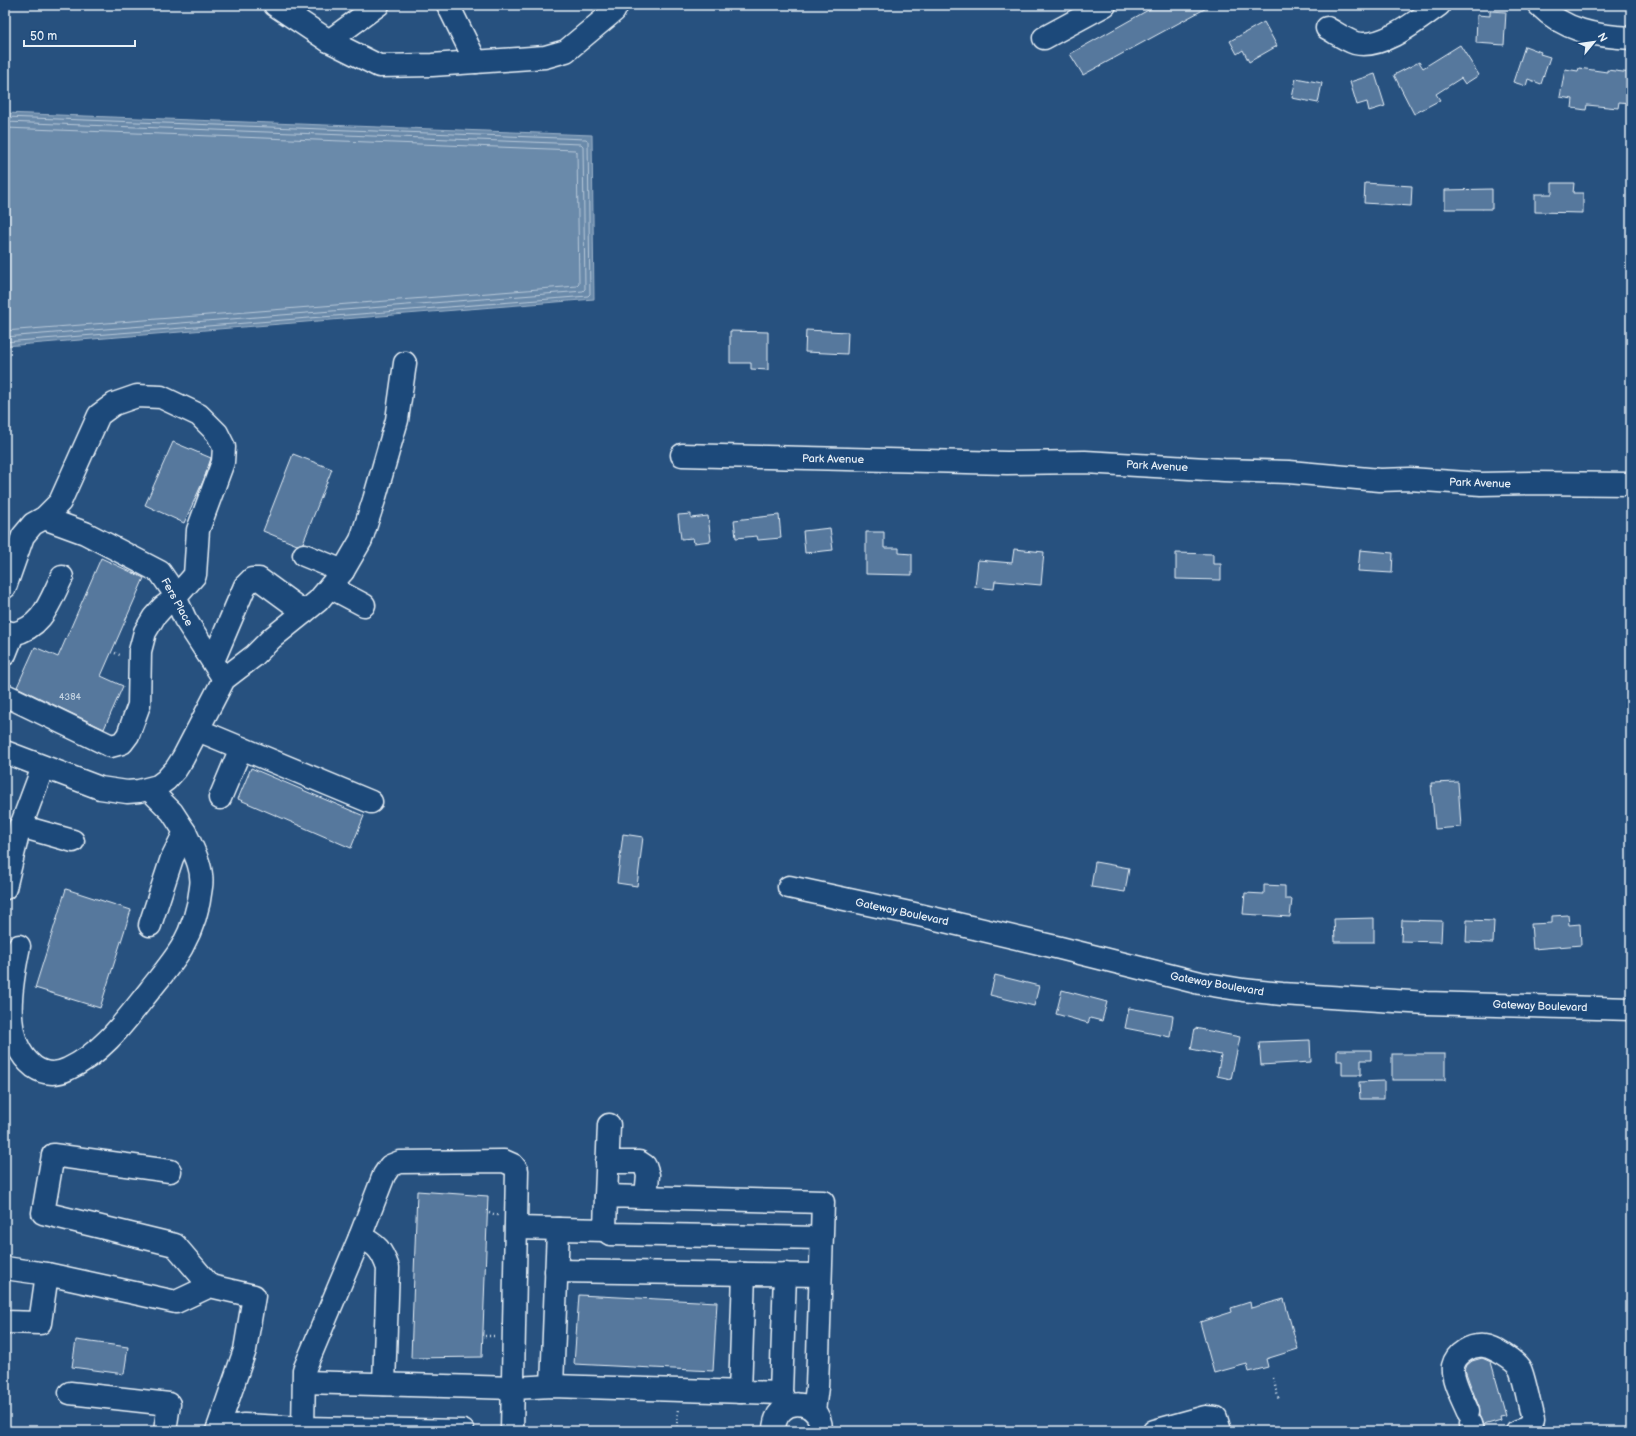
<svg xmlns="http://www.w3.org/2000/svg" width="1636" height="1436" font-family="'Balsamiq Sans',sans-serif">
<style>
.water{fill:#6b8aaa;stroke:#9db3c9}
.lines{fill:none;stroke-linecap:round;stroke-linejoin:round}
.shore{stroke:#b6c8d9;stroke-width:1}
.building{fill:#57789d;stroke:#e8f1f8}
.minor-casing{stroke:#e8f1f8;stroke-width:25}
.path{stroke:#e8f1f8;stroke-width:2.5;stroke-dasharray:1 3;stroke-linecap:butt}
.minor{stroke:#1f4a7a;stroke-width:22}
.labels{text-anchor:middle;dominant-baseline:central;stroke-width:3.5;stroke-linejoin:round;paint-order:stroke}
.number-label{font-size:9px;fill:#c4d3e1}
.street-label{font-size:11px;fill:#e8f1f8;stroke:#1f4a7a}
</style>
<rect width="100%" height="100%" fill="#27517f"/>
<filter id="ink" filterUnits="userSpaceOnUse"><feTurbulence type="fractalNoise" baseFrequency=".025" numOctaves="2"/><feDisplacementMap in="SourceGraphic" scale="8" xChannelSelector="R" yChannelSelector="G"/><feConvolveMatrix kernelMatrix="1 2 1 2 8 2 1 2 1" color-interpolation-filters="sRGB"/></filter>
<g filter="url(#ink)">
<path class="water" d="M 5,113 L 592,135 L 594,299 L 5,346 Z"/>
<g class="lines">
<g class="shore">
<path d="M 5,117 L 586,139 L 588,141 L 590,294 L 588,296 L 5,342"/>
<path d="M 5,122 L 581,144 L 583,146 L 585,289 L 583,291 L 5,337"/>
<path d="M 5,128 L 575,150 L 577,152 L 579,284 L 577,286 L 5,331"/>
</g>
</g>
<g class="building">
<path d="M 1157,5 L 1212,5 L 1083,75 L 1070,54 Z"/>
<path d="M 1490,11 L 1506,12 L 1504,45 L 1476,43 L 1477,15 L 1490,16 Z"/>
<path d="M 1264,22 L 1277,46 L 1249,62 L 1243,50 L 1237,54 L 1230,41 Z"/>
<path d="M 1460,45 L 1479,75 L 1465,84 L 1461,78 L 1436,94 L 1440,100 L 1414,114 L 1394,75 L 1419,62 L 1423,68 Z"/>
<path d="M 1525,46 L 1541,52 L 1540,54 L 1550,57 L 1541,84 L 1528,79 L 1526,86 L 1513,82 Z"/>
<path d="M 1579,68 L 1607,72 L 1607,70 L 1631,73 L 1631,103 L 1619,102 L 1618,108 L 1587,105 L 1586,110 L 1572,108 L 1573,99 L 1560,97 L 1565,69 L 1578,71 Z"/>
<path d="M 1375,74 L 1385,106 L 1369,111 L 1367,102 L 1357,105 L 1350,82 Z"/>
<path d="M 1296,78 L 1322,83 L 1318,103 L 1292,98 Z"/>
<path d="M 1365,183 L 1412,186 L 1411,206 L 1364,203 Z"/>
<path d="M 1552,183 L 1574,183 L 1573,193 L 1583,193 L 1583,213 L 1535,212 L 1535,194 L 1552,194 Z"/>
<path d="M 1492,189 L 1492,209 L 1445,209 L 1445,190 Z"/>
<path d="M 806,330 L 848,332 L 847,354 L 805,352 Z"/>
<path d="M 730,331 L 768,332 L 768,370 L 751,369 L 751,363 L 730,363 Z"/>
<path d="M 173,442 L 211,458 L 204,479 L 184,523 L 145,505 Z"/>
<path d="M 293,454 L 332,469 L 303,543 L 297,545 L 263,531 Z"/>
<path d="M 691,514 L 691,518 L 708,516 L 711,541 L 694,543 L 693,538 L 681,539 L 678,515 Z"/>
<path d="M 779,515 L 781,538 L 758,540 L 757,536 L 736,538 L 734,520 Z"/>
<path d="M 830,528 L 833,550 L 805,553 L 803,531 Z"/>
<path d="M 866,532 L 884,532 L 884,548 L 899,548 L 899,553 L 912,554 L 912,575 L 866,574 Z"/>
<path d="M 1014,549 L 1044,552 L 1041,585 L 995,581 L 994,589 L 975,587 L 978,560 L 1012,563 Z"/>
<path d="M 1360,550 L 1393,553 L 1392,573 L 1358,571 Z"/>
<path d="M 1176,553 L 1213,554 L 1213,564 L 1221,564 L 1221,580 L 1176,579 Z"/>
<path d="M 101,558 L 144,578 L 101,676 L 123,686 L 104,729 L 17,687 L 35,647 L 58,657 Z"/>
<path d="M 251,768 L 364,816 L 351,848 L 238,799 Z"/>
<path d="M 1458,782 L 1461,827 L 1435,829 L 1431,783 Z"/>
<path d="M 623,834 L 643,837 L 637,886 L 617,883 Z"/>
<path d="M 1095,862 L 1129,868 L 1125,892 L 1091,887 Z"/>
<path d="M 1264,885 L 1285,886 L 1285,899 L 1292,899 L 1290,917 L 1243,914 L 1245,893 L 1264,894 Z"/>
<path d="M 66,889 L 131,910 L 100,1008 L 35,988 Z"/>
<path d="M 1568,915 L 1569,925 L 1580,924 L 1581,945 L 1533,949 L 1531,924 L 1552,923 L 1552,916 Z"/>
<path d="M 1374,918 L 1374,942 L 1335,942 L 1334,919 Z"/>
<path d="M 1402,920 L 1442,921 L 1441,942 L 1401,941 Z"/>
<path d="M 1467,920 L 1494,921 L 1493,943 L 1466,942 Z"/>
<path d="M 995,975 L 1039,986 L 1034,1006 L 990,995 Z"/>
<path d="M 1062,990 L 1107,1002 L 1102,1021 L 1090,1018 L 1088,1023 L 1056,1014 Z"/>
<path d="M 1129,1008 L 1173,1016 L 1170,1037 L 1125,1028 Z"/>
<path d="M 1195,1028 L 1240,1037 L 1231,1079 L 1217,1076 L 1221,1055 L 1191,1049 Z"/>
<path d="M 1310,1040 L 1311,1062 L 1261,1065 L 1259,1042 Z"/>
<path d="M 1337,1050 L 1371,1050 L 1371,1060 L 1361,1060 L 1361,1075 L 1342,1075 L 1342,1061 L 1337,1061 Z"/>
<rect x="1392" y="1054" width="53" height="26"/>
<path d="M 1384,1081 L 1384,1099 L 1360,1099 L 1359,1082 Z"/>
<path d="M 417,1191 L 488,1196 L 482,1357 L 411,1358 Z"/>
<path d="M 579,1295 L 717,1302 L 713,1371 L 574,1364 Z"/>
<path d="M 1284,1299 L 1298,1349 L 1266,1359 L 1268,1367 L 1249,1372 L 1247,1364 L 1214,1373 L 1200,1322 L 1232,1312 L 1231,1308 L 1250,1302 L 1251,1308 Z"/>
<path d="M 76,1340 L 128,1347 L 124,1374 L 72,1367 Z"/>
<path d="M 1482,1358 L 1491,1362 L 1506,1415 L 1500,1416 L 1501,1420 L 1484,1425 L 1480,1415 L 1479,1407 L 1470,1384 L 1465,1370 L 1467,1365 L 1472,1361 Z"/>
</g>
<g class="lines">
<defs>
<g id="minor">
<path d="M 275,5 L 329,41 L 379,66 L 432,65 L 545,57 L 566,51 L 614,11 L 617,5"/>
<path d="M 448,5 L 476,62"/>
<path d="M 1539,5 C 1565,31 1595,36 1631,38"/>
<path d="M 1327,28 C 1336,33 1346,40 1355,43 C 1382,50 1418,20 1439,5"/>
<path d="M 1044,38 L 1105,5"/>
<path d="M 329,41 L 378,5"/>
<path d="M 682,455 L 1007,463 L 1085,462 L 1224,470 L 1289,472 L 1380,480 L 1410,479 L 1481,484 L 1530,483 L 1631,484"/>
<path d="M 44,518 L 85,533 L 160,572 L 171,588 L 185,619 L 224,679"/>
<path d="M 304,555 L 343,571"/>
<path d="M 5,587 L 23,536 L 33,524 L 44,518 L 60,502 L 99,415 L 114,404 L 137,396 L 161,397 L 199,415 L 217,433 L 224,447 L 223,462 L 198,530 L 195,575 L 175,598 L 163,607 L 154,617 L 145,632 L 140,651 L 139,705 L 128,735 L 122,743 L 111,746 L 5,695"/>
<path d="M 330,587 L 364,605"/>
<path d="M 5,631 L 13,634 L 5,654"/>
<path d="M 13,634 C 43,627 49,603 62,577"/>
<path d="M 213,661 L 245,586 L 252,579 L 259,579 L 304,612"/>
<path d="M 198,730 L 371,802"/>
<path d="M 5,752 L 100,788 L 127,792 L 139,791 L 158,786 L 166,780 L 176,769 L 183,758 L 224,679 L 254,656 L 272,638 L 318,601 L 343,571 L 361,540 L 374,500 L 397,420 L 405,363"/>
<path d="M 149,789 L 172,812 L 185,832 L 172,858 L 150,925"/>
<path d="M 220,798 L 241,748"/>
<path d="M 20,826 L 73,841"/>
<path d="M 789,887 L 919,915 L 1060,948 L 1200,983 L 1243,990 L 1282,994 L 1427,1003 L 1631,1009"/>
<path d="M 5,888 L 18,834 L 43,767"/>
<path d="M 19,946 C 11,984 0,1041 34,1067 C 44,1074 56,1075 68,1069 C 103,1053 126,1020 150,990 C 161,976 173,962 182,947 C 192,929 199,907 201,887 C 204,868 192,848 185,832"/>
<path d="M 607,1162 L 639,1162 L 645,1166 L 648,1175 L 646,1197"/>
<path d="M 170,1171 L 53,1155 L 43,1213 L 175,1245 L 210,1286"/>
<path d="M 606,1196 L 609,1125"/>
<path d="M 516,1228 L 605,1230 L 606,1196 L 823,1202 L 817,1387 L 814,1411"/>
<path d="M 605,1230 L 610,1234 L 821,1238"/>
<path d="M 360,1237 C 377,1244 382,1251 388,1268 L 384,1384"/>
<path d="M 5,1268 L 47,1274"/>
<path d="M 556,1271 L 820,1275"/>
<path d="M 5,1322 L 40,1323 L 47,1274 L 176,1302 L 210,1286 L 254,1296 L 245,1350 L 217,1431"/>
<path d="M 304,1382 L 514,1388 L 552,1386 L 781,1393 L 787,1406"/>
<path d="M 552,1386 L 558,1229"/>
<path d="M 740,1392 L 744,1274"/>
<path d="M 70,1393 L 169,1404 L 165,1431"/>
<path d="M 781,1393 L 785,1274"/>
<path d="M 1468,1412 C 1463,1400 1451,1378 1453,1366 C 1456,1353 1472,1344 1484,1346 C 1493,1347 1515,1360 1520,1369 C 1525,1380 1529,1405 1533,1419 L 1527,1428 L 1517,1431"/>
<path d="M 1471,1424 L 1473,1431"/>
<path d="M 218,1428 L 244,1425 L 303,1428 L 463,1431"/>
<path d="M 303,1431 L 304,1370 L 360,1237 L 384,1175 L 390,1166 L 400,1162 L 504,1161 L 513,1165 L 517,1170 L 512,1431"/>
<path d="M 774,1431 C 774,1395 822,1396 821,1431"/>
<path d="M 1154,1431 L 1205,1417 L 1216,1418 L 1220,1431"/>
</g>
</defs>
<use href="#minor" class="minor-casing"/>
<g class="path">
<path d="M 115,653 L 122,656"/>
<path d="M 489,1213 L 498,1215"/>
<path d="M 485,1336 L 496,1336"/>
<path d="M 1273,1378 L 1279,1401"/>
<path d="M 670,1431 L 677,1427 L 678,1408"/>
</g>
<use href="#minor" class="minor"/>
</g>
</g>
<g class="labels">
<g class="number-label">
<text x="70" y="697">4384</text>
</g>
<g class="street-label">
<text transform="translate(833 459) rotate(1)">Park Avenue</text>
<text transform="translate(1157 466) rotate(3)">Park Avenue</text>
<text transform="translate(1480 483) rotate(2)">Park Avenue</text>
<text transform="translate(177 602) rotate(61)">Fers Place</text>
<text transform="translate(902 912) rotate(12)">Gateway Boulevard</text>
<text transform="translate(1217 984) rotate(10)">Gateway Boulevard</text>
<text transform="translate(1540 1006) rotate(2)">Gateway Boulevard</text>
</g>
</g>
<rect width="1636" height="1436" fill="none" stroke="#1f4a7a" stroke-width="20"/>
<rect x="10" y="10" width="1616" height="1416" fill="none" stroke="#e8f1f8" stroke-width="1.5" filter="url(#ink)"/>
<g transform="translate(1594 42) rotate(61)" stroke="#1f4a7a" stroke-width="3" paint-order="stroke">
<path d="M0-3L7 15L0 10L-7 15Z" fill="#e8f1f8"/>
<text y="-6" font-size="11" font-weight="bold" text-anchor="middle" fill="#e8f1f8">N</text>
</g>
<path d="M24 40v6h111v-6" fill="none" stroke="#e8f1f8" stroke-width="2"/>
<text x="30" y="40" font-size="12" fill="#e8f1f8" stroke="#1f4a7a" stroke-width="3" paint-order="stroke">50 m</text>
</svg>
